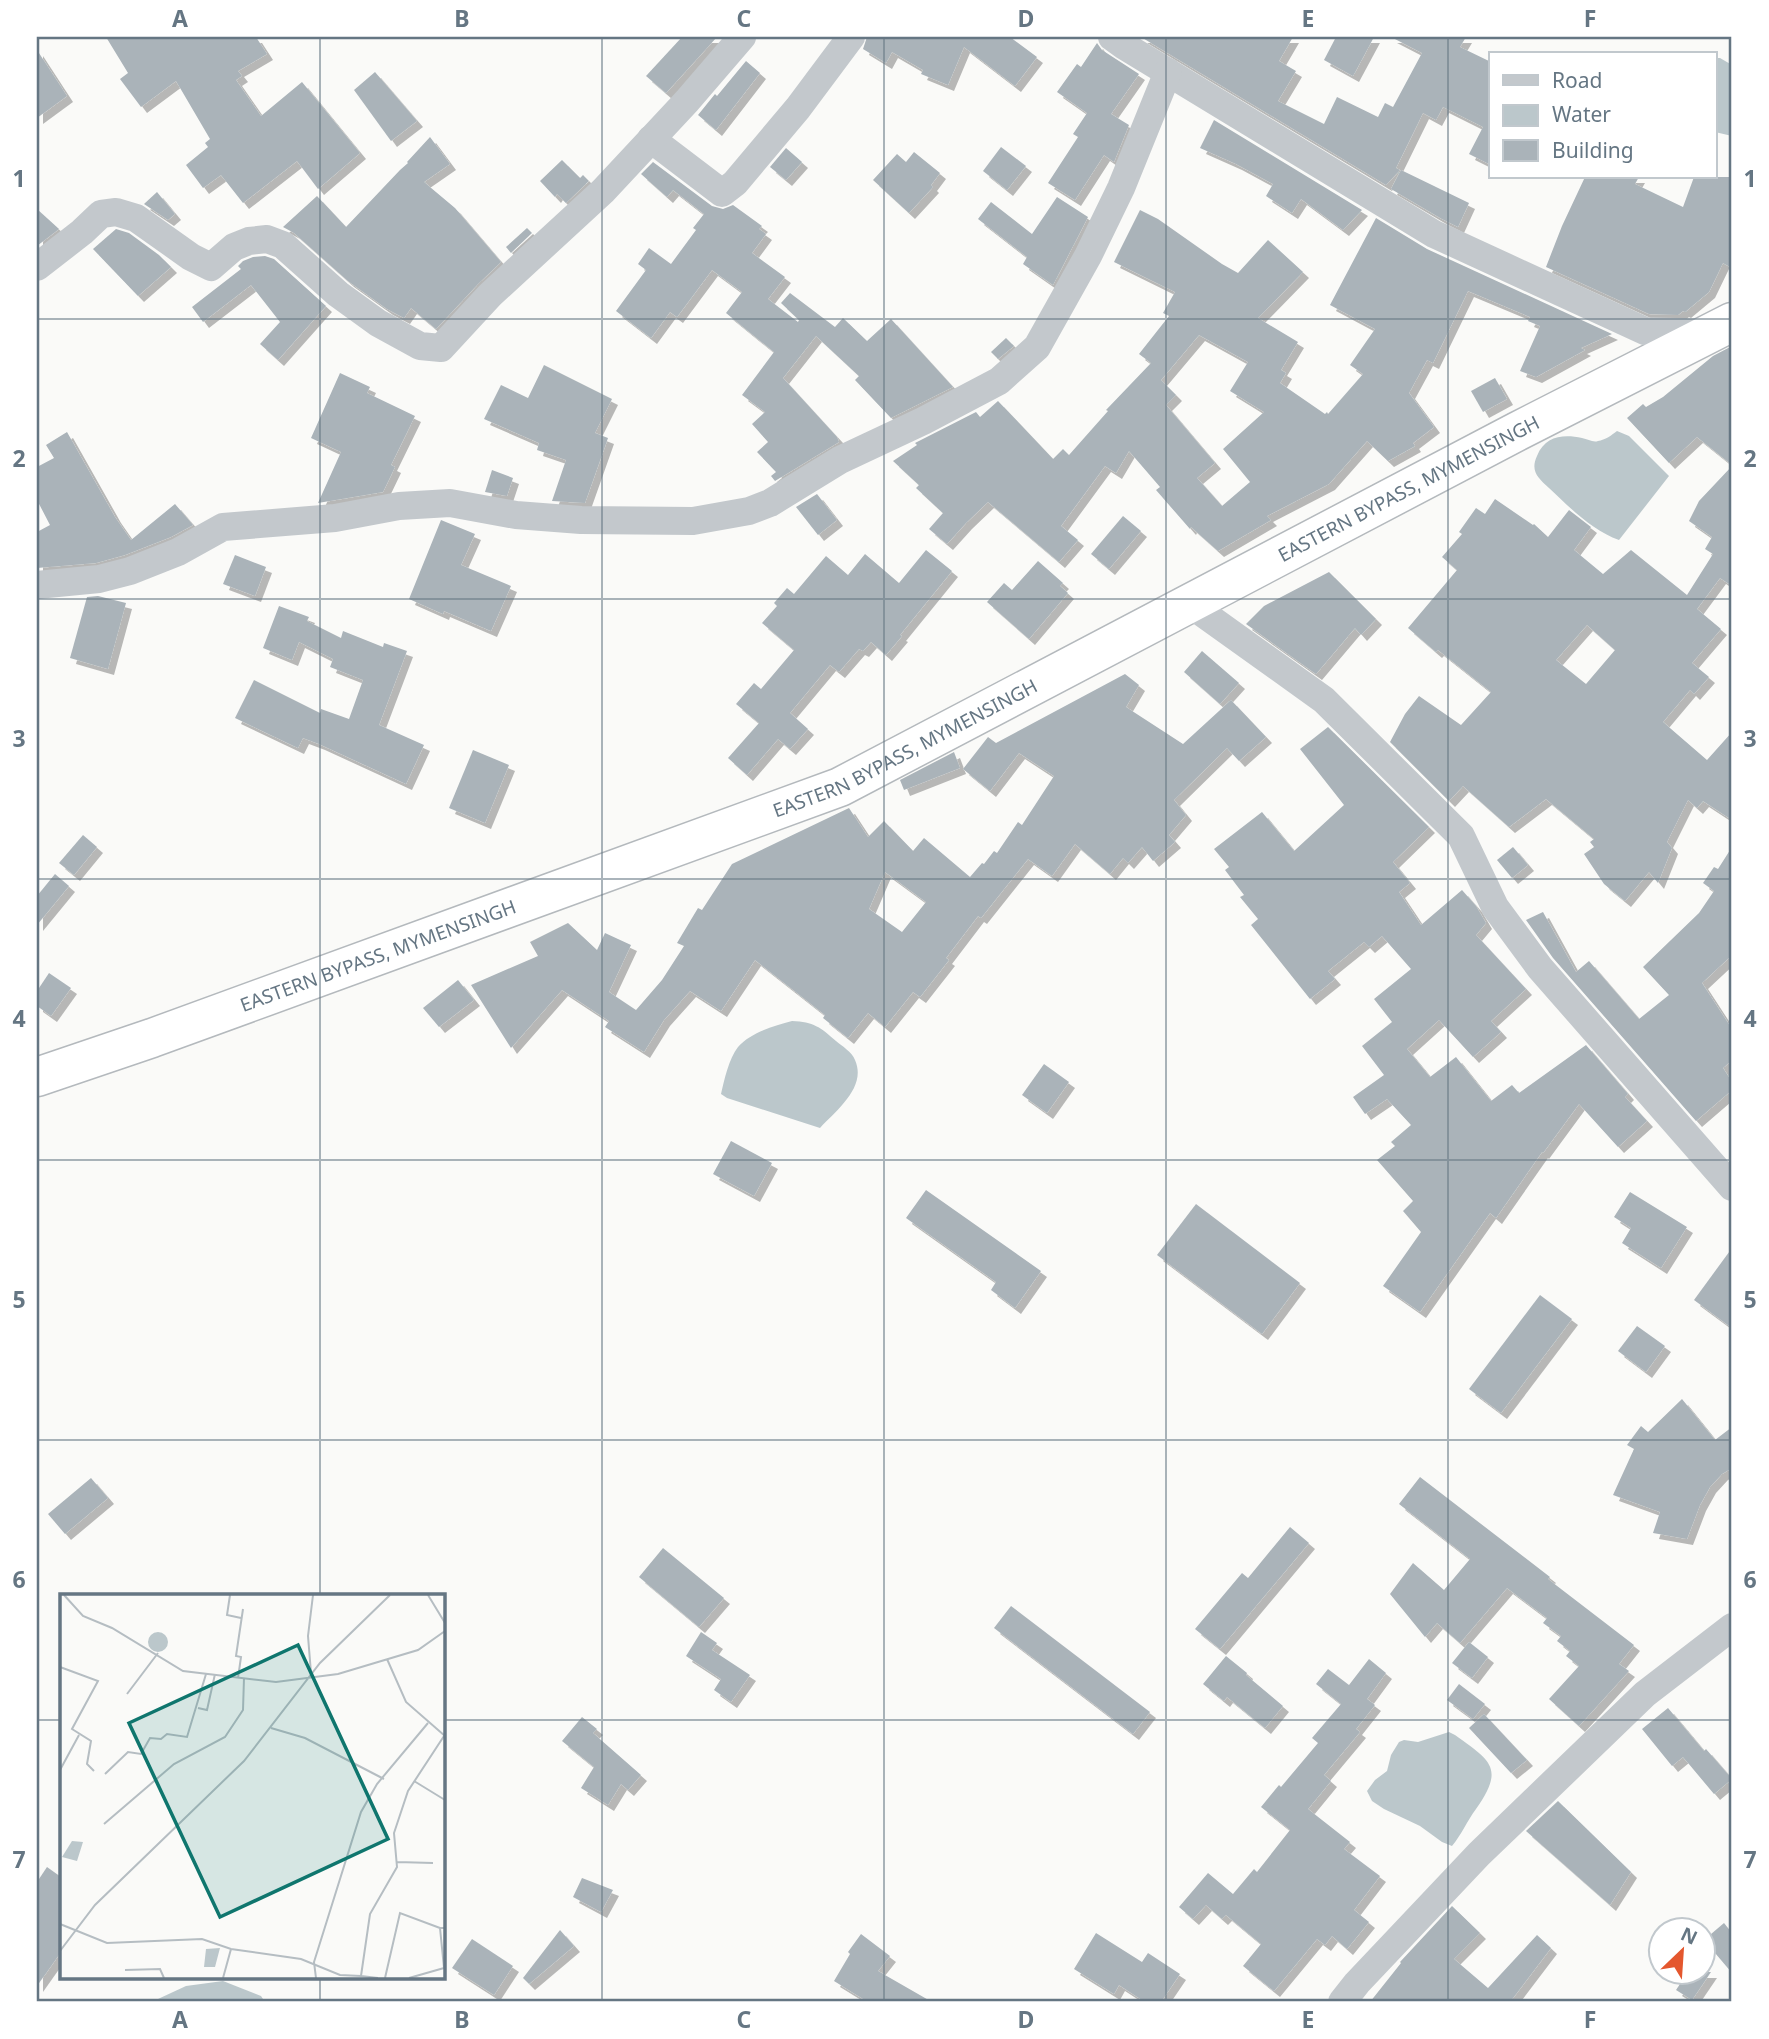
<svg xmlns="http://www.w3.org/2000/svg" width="1769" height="2039" font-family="'Noto Sans',sans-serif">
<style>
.water{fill:#bbc7cb}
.building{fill:#aab3b9;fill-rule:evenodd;filter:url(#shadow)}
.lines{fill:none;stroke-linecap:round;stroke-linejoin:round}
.highway-casing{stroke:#b4b9bd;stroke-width:41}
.minor{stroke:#c3c8cc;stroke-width:28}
.highway{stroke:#fff;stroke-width:38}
.grid{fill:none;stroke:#657683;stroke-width:2;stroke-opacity:0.55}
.labels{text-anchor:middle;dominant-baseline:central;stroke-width:7;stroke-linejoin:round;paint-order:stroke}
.street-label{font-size:19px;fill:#657683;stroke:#fff}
.inset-road{fill:none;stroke:#b5bdc2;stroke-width:2}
.view{fill:#0f766e;fill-opacity:0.15;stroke:#0f766e;stroke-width:3.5}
.inset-edge{fill:none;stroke:#657683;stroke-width:3.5}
.neatline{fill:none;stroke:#657683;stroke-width:2.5}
.grid-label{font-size:23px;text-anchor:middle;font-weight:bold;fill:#657683}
</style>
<defs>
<filter id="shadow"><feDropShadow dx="6" dy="6" stdDeviation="0" flood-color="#0004"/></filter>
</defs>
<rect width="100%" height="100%" fill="#fafaf8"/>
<g class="water">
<path d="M 1715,58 L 1720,58 L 1732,65 L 1732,136 L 1715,132 Z"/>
<path d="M 1617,431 L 1629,436 L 1669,476 L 1619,540 C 1593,531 1569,507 1549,488 C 1538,478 1530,471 1537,456 C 1545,436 1563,434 1582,438 C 1588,439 1593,443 1598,441 C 1605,440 1612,435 1617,431 Z"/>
<path d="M 792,1021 C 814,1022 820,1027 836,1041 C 842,1046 852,1052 855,1060 C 867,1087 837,1110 820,1128 L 727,1098 L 721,1094 C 724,1081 729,1058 738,1047 C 751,1032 774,1026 792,1021 Z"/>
<path d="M 1449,1732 L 1455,1735 C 1491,1761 1505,1768 1476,1809 C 1467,1821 1462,1834 1452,1846 L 1442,1842 L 1420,1826 L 1384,1809 L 1372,1801 L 1367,1791 L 1375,1780 L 1387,1771 L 1391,1755 L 1399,1742 L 1404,1740 L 1418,1742 Z"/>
<path d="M 223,1981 L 261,1996 L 265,2002 L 156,2002 L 158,1999 L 186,1986 Z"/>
</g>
<g class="building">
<path d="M 106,37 L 256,37 L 267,54 L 238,71 L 242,76 L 236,80 L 261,116 L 302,82 L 360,153 L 318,189 L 297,161 L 243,203 L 221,175 L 203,188 L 186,165 L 208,147 L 205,143 L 210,139 L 176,81 L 141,107 L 120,79 L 128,73 Z"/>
<path d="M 682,37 L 717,37 L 666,93 L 646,76 Z"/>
<path d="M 867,37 L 1010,37 L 1037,57 L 1015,86 L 964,47 L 948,85 L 921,74 L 923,70 L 892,52 L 886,63 L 863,49 Z"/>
<path d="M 1141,37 L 1293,37 L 1279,61 L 1296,71 L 1278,101 L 1324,124 L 1337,97 L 1378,117 L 1385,103 L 1393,107 L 1422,53 L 1391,37 L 1466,37 L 1460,47 L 1491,62 L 1491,165 L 1469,154 L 1483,127 L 1443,107 L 1436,120 L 1423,113 L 1396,168 L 1400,170 L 1386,185 Z"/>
<path d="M 1336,37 L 1374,37 L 1353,76 L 1324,60 Z"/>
<path d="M 1097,43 L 1102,50 L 1139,74 L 1111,114 L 1129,125 L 1114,162 L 1104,155 L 1075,200 L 1048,183 L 1078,137 L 1073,134 L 1087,113 L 1057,92 L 1077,64 L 1081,67 Z"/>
<path d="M 37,50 L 67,96 L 37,118 Z"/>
<path d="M 746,61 L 760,73 L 716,130 L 698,115 L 715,94 L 717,96 Z"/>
<path d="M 375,72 L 417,121 L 391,141 L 354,90 Z"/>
<path d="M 1214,120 L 1362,210 L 1343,230 L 1301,199 L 1292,213 L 1266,196 L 1273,184 L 1236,164 L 1200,148 Z"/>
<path d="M 430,137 L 450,164 L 424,182 L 455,208 L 501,262 L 478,284 L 436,329 L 411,308 L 404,318 L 387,309 L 348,281 L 294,233 L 283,227 L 317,196 L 346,227 L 400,170 L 408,163 L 407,162 Z"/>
<path d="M 1001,147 L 1026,166 L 1007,190 L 983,171 Z"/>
<path d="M 786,148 L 802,162 L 786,180 L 770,167 Z"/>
<path d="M 914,152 L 940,173 L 931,185 L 933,187 L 909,213 L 873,180 L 897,154 L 906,162 Z"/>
<path d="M 562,160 L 580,178 L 583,175 L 589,181 L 566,203 L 557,194 L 555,197 L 540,181 Z"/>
<path d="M 653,162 L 712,206 L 723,209 L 733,205 L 762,226 L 759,229 L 766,234 L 752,253 L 785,277 L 768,299 L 798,322 L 799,320 L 781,303 L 790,293 L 835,327 L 843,318 L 867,341 L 891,319 L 953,387 L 891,418 L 855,380 L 859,376 L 816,336 L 783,378 L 837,437 L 839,442 L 775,481 L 771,476 L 776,472 L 757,452 L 768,442 L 752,424 L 765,412 L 742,395 L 774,352 L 726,313 L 742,292 L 712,270 L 677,317 L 670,312 L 651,338 L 616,311 L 646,270 L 638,264 L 649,248 L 671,264 L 696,230 L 693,228 L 704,214 L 673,190 L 667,197 L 641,174 Z"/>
<path d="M 1401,170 L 1469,203 L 1458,227 L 1442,219 L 1391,189 Z"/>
<path d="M 1585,177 L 1639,177 L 1635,184 L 1683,207 L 1694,177 L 1732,177 L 1732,268 L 1723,263 L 1709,292 L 1685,312 L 1683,311 L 1678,315 L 1649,314 L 1546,267 L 1562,226 Z"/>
<path d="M 157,192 L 175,214 L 168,220 L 144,204 Z"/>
<path d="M 1057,197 L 1088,217 L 1053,285 L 1023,264 L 1027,257 L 978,219 L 991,202 L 1032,234 Z"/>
<path d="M 37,209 L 59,229 L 37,246 Z"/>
<path d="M 1140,210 L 1158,219 L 1222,264 L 1238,273 L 1268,240 L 1303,272 L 1258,318 L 1298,342 L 1281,370 L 1286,373 L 1280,383 L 1325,414 L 1327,412 L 1328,414 L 1363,374 L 1350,365 L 1375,329 L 1330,305 L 1376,218 L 1427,249 L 1612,334 L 1581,348 L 1585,350 L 1536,377 L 1520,371 L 1540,326 L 1528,321 L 1530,317 L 1468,291 L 1433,363 L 1427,360 L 1409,393 L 1434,427 L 1413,443 L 1415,446 L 1388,461 L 1367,441 L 1329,484 L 1267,516 L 1271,520 L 1218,551 L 1191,527 L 1190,529 L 1156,490 L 1160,487 L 1129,451 L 1116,473 L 1105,466 L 1061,526 L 1078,540 L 1059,562 L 988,502 L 966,523 L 947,544 L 929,529 L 943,513 L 916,488 L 919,485 L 893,461 L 917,445 L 915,443 L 976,412 L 980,417 L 998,401 L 1053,459 L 1063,449 L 1069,455 L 1108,411 L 1106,410 L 1151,363 L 1139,354 L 1169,316 L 1163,313 L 1175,292 L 1114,262 ZM 1199,335 L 1248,362 L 1230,391 L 1264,412 L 1223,449 L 1250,482 L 1222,506 L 1197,478 L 1215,463 L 1166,405 L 1176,395 L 1161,380 Z"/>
<path d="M 527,228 L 532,233 L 511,253 L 506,247 Z"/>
<path d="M 116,229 L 129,233 L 159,255 L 171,267 L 138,296 L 93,249 Z"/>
<path d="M 265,256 L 274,259 L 326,306 L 278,360 L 260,344 L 280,322 L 251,285 L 203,322 L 192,307 L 241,269 L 238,266 L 243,261 L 253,257 Z"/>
<path d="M 1006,338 L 1014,346 L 998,359 L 991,352 Z"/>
<path d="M 1732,346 L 1732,465 L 1697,437 L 1669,463 L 1627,418 L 1643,404 L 1646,407 L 1663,397 L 1713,356 Z"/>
<path d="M 544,365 L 612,399 L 595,433 L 608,438 L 585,503 L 552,501 L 566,460 L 537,450 L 539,443 L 484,419 L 501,385 L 528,398 Z"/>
<path d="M 340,373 L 370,387 L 367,393 L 415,416 L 391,465 L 395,467 L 383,492 L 318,503 L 341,452 L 311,438 Z"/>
<path d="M 1495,378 L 1507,399 L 1483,412 L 1471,391 Z"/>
<path d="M 67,432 L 115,517 L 131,540 L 175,504 L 193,525 L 171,537 L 125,555 L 96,563 L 37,568 L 37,532 L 50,525 L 37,500 L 37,467 L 54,458 L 46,445 Z"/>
<path d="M 1732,466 L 1732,586 L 1720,578 L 1697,609 L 1721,629 L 1692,663 L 1709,677 L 1694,694 L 1690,690 L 1663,722 L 1707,760 L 1732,732 L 1732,820 L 1703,801 L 1697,808 L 1688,800 L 1667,842 L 1672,848 L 1658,883 L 1649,872 L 1625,901 L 1604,884 L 1584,854 L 1594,847 L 1590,842 L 1594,839 L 1546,799 L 1509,827 L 1463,786 L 1449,801 L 1390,742 L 1405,714 L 1419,696 L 1461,725 L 1491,692 L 1438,650 L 1436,652 L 1408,628 L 1457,570 L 1442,557 L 1462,534 L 1459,532 L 1476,508 L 1485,514 L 1495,499 L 1533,525 L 1534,524 L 1548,537 L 1569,510 L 1591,527 L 1574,550 L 1603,574 L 1631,550 L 1687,595 L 1713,554 L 1705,549 L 1712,537 L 1689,521 L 1699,501 ZM 1587,625 L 1615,650 L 1586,684 L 1556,660 Z"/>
<path d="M 492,470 L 513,478 L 507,496 L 485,492 Z"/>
<path d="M 817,494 L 837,520 L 818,535 L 796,507 Z"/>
<path d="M 1123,516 L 1141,531 L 1109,569 L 1091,554 Z"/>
<path d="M 441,520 L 475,534 L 461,565 L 511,586 L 491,631 L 444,611 L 443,614 L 409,599 Z"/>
<path d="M 926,550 L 952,571 L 900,635 L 902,636 L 886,655 L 871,642 L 863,651 L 859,649 L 839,672 L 830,665 L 790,713 L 808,729 L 790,749 L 778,739 L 747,775 L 728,758 L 759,723 L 736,704 L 754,683 L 761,689 L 794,650 L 762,623 L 777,606 L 774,603 L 787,588 L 794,594 L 826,556 L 848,575 L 865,554 L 899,583 Z"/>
<path d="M 235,555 L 266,567 L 255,596 L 223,584 Z"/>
<path d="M 1038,561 L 1063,583 L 1060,586 L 1068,593 L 1029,639 L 987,602 L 1004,583 L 1012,590 Z"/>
<path d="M 1329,572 L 1376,619 L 1361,635 L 1355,628 L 1316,674 L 1246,624 L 1264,606 Z"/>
<path d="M 98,596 L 126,603 L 108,669 L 70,658 L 87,597 Z"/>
<path d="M 279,606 L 309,617 L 307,621 L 341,638 L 343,631 L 383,647 L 384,643 L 407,651 L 379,725 L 424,745 L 406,784 L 319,744 L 303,738 L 298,748 L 235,718 L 254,680 L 320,713 L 321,709 L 349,719 L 363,680 L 330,667 L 333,659 L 299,642 L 292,660 L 263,648 Z"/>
<path d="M 1202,651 L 1239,683 L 1220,704 L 1184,672 Z"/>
<path d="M 1125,674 L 1139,685 L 1126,707 L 1183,744 L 1231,700 L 1266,737 L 1239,761 L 1227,748 L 1174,800 L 1186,815 L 1169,835 L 1175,842 L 1153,861 L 1142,847 L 1128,863 L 1123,858 L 1110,874 L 1075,844 L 1052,876 L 1028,859 L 981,918 L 978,916 L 946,958 L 949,960 L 920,997 L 913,992 L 885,1027 L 868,1013 L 848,1038 L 823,1018 L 825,1015 L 755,960 L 721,1011 L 690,991 L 664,1020 L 644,1052 L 605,1027 L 609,1021 L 562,990 L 511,1048 L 471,985 L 538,956 L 530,942 L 568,923 L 597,950 L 605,933 L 631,945 L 609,992 L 636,1010 L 662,980 L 684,946 L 677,943 L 698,908 L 702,910 L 732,864 L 849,808 L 868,837 L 884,821 L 913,851 L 924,838 L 970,877 L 982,863 L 984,864 L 994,851 L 997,853 L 1018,822 L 1022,825 L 1054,776 L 1019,753 L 990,791 L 963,769 L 988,737 L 996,743 ZM 885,872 L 926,902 L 902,932 L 869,909 Z"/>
<path d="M 1328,727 L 1429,827 L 1393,862 L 1410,883 L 1399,892 L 1421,925 L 1462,890 L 1476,906 L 1486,923 L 1476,935 L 1526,989 L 1491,1021 L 1501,1032 L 1473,1057 L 1439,1020 L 1407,1049 L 1430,1077 L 1456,1057 L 1491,1101 L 1512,1085 L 1519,1093 L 1586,1045 L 1628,1094 L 1625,1097 L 1647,1121 L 1618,1147 L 1579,1104 L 1543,1153 L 1542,1152 L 1496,1218 L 1490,1213 L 1420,1312 L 1383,1286 L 1421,1232 L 1403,1211 L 1413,1201 L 1377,1160 L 1395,1146 L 1391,1142 L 1411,1125 L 1387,1099 L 1365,1114 L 1353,1097 L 1384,1075 L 1362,1046 L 1392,1022 L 1374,999 L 1411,969 L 1382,936 L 1369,947 L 1364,942 L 1328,971 L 1335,979 L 1310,999 L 1251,925 L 1258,919 L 1240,897 L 1244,895 L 1225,870 L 1229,867 L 1214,849 L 1262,812 L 1294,851 L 1344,805 L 1300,749 Z"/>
<path d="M 473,750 L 509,765 L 485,823 L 449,808 Z"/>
<path d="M 954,752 L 960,768 L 904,790 L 900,780 Z"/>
<path d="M 83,835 L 97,847 L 74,875 L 59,863 Z"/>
<path d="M 1513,847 L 1528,865 L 1512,878 L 1497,860 Z"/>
<path d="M 1732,847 L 1732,955 L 1702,983 L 1732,1029 L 1732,1060 L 1723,1068 L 1732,1082 L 1732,1090 L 1696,1121 L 1553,958 L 1526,920 L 1543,912 L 1576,972 L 1589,961 L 1639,1019 L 1669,995 L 1643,967 L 1699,913 L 1714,891 L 1703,883 L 1714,867 L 1718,869 Z"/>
<path d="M 55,874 L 69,886 L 37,925 L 37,896 Z"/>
<path d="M 49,973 L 71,988 L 51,1016 L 37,1006 L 37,991 Z"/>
<path d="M 458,980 L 474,1000 L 439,1027 L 423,1008 Z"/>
<path d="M 1044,1064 L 1069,1082 L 1047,1113 L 1022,1095 Z"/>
<path d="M 731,1141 L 772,1163 L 754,1196 L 713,1174 Z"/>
<path d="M 926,1190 L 1041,1271 L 1015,1308 L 991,1290 L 996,1282 L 906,1218 Z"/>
<path d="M 1630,1192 L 1687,1227 L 1661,1268 L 1622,1243 L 1631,1228 L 1614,1217 Z"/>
<path d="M 1196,1204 L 1300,1283 L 1262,1334 L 1157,1255 Z"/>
<path d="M 1732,1248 L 1732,1328 L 1694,1300 Z"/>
<path d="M 1540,1295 L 1572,1319 L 1501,1413 L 1469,1389 Z"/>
<path d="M 1637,1326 L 1665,1346 L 1646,1372 L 1618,1351 Z"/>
<path d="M 1682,1399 L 1715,1440 L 1732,1427 L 1732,1468 L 1722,1474 L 1710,1487 L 1700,1505 L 1687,1539 L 1653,1533 L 1660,1512 L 1613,1495 L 1634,1449 L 1627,1445 L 1641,1426 L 1648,1432 Z"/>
<path d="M 1420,1477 L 1550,1577 L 1548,1579 L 1634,1645 L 1619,1664 L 1629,1671 L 1579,1726 L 1549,1699 L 1579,1666 L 1566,1656 L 1570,1651 L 1557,1641 L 1561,1636 L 1543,1623 L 1547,1618 L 1507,1588 L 1460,1643 L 1437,1623 L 1425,1637 L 1390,1594 L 1413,1563 L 1444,1590 L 1470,1559 L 1399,1504 Z"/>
<path d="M 91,1478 L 108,1498 L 65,1534 L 48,1514 Z"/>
<path d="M 1290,1527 L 1309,1543 L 1220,1649 L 1195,1629 L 1242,1573 L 1248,1578 Z"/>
<path d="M 663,1548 L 724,1598 L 699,1627 L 639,1577 Z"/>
<path d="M 1011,1606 L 1150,1712 L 1133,1734 L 994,1628 Z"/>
<path d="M 701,1632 L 717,1643 L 712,1650 L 750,1675 L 731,1702 L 714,1690 L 721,1679 L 686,1656 Z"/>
<path d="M 1469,1642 L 1488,1657 L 1472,1678 L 1452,1663 Z"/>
<path d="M 1226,1656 L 1247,1673 L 1246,1675 L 1283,1706 L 1265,1728 L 1227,1697 L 1224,1701 L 1203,1684 Z"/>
<path d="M 1369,1659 L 1386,1673 L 1367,1699 L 1375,1705 L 1356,1729 L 1360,1732 L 1324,1775 L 1331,1781 L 1308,1809 L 1350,1842 L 1344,1849 L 1380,1876 L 1354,1910 L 1369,1922 L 1347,1949 L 1332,1936 L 1325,1945 L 1317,1939 L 1274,1991 L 1243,1966 L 1261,1944 L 1226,1915 L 1222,1919 L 1206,1905 L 1193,1919 L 1179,1907 L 1208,1873 L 1233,1894 L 1254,1869 L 1257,1872 L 1290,1830 L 1261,1807 L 1279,1785 L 1281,1787 L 1318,1743 L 1312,1738 L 1341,1704 L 1316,1684 L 1328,1669 L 1349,1685 Z"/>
<path d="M 1459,1684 L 1485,1704 L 1473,1719 L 1447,1700 Z"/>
<path d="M 1668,1708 L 1704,1751 L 1706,1749 L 1732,1779 L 1714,1794 L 1683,1757 L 1672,1766 L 1642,1729 Z"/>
<path d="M 1484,1714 L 1527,1760 L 1511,1773 L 1469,1728 Z"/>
<path d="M 582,1717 L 597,1729 L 593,1733 L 641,1775 L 628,1790 L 621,1784 L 608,1805 L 581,1788 L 594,1767 L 562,1741 Z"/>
<path d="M 1558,1801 L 1631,1872 L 1610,1905 L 1526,1831 Z"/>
<path d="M 47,1867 L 61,1877 L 61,1952 L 37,1986 L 37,1882 Z"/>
<path d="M 582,1878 L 613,1890 L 601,1912 L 573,1897 Z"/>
<path d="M 1452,1906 L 1480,1933 L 1454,1959 L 1488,1988 L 1537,1935 L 1551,1948 L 1510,2002 L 1370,2002 L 1401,1963 L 1400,1962 Z"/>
<path d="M 1724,1923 L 1732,1933 L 1732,1973 L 1704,1940 Z"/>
<path d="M 560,1930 L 574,1946 L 529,1984 L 523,1978 Z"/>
<path d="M 1096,1933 L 1142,1962 L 1148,1953 L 1180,1974 L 1161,2002 L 1145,2002 L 1119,1985 L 1114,1994 L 1074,1969 Z"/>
<path d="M 861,1934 L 890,1956 L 878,1971 L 932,2002 L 868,2002 L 834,1981 L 850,1954 L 848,1952 Z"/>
<path d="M 472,1939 L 513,1966 L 494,1995 L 452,1968 Z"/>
<path d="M 1688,1972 L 1711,1972 L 1692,2000 L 1676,1990 Z"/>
</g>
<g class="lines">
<defs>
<g id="highway">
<path id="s1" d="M 37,1077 L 152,1038 L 840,787 L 1518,431 L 1732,322"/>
</g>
</defs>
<use href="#highway" class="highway-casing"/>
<g class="minor">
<path d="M 1112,37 L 1123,45 L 1434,234 L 1645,331 L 1708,333"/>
<path d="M 651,139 L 722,193 L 735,183 L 798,108 L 851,37"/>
<path d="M 37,267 L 82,232 L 101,214 L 116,212 L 136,218 L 191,257 L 211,267 L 234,247 L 249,241 L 267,239 L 283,245 L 338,294 L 378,323 L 420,346 L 441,348 L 490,295 L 603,191 L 687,101 L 742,37"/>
<path d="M 37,585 L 99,579 L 130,571 L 178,552 L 223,527 L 335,518 L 399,506 L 450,503 L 516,515 L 581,520 L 693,521 L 749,511 L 770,503 L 840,460 L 923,421 L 999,381 L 1037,347 L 1088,256 L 1121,188 L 1168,72"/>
<path d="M 1190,604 L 1324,700 L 1461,836 L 1495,907 L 1540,968 L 1732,1187"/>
<path d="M 1342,2002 L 1357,1983 L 1479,1854 L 1645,1694 L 1732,1627"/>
</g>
<use href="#highway" class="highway"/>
</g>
<path class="grid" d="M 320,37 L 320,1596M 602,37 L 602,2002M 884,37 L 884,2002M 1166,37 L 1166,2002M 1448,37 L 1448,2002M 37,319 L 1732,319M 37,599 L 1732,599M 37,879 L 1732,879M 37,1160 L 1732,1160M 37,1440 L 1732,1440M 37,1720 L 61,1720M 443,1720 L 1732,1720M 320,1978 L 320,2002"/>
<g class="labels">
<g class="street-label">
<text stroke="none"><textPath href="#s1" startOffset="1496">EASTERN BYPASS, MYMENSINGH</textPath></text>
<text stroke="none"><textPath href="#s1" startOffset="929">EASTERN BYPASS, MYMENSINGH</textPath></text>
<text stroke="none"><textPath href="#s1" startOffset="362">EASTERN BYPASS, MYMENSINGH</textPath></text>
</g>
</g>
<g transform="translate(60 1594)">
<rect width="385" height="385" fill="#fafaf8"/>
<path d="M88 48a10 10 0 1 1 20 0a10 10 0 1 1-20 0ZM 12,247 L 23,248 L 17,267 L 2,263 ZM 160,354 L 155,373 L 144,373 L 146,355 Z" fill="#bbc7cb"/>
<path class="inset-road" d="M 4,1 L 23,22 L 52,34 L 123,77 L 216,88 L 278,80 L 358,56 L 385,37M 170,1 L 167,21 L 181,24M 368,1 L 385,29M 327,65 L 346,108 L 385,142M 0,73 L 38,87 L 12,135 L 31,147 L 27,170 L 34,177M 251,79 L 248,42 L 253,1M 178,84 L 181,63 L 176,62 L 183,15M 67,100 L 98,59M 138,114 L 147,116 L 155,80M 211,134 L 245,144 L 324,185M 0,176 L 19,141M 45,180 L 68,158 L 81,160 L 90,144 L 101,145 L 107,140 L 127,143 L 146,80M 354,187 L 385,206M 44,230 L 114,170 L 165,143 L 183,116 L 184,84M 337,268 L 373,269M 0,330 L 47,349 L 142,345 L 171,355 L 241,365 L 280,381 L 301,382M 0,357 L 35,311 L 184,167 L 260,69 L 330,1M 384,374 L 380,334 L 385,334M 65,376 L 100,375 L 104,384M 163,384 L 171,355M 256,384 L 254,368 L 301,218 L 317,190 L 368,129M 318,384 L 301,382 L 310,320 L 337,273 L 334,239 L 348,197 L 384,142M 325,384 L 340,319 L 380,334M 349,384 L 384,374"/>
<path class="view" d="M 238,51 L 328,245 L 160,323 L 69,129 Z"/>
<rect width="385" height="385" class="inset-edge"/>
</g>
<rect width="1769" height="2039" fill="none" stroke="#ffffff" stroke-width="77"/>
<rect x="1489" y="52" width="228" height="126" fill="#ffffff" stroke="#c1c8cd" stroke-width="2"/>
<rect x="1503" y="75" width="35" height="10" fill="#c3c8cc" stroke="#c1c8cd" stroke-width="2"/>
<text x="1552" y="88" font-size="21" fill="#657683">Road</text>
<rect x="1503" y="105" width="35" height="21" fill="#bbc7cb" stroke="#c1c8cd" stroke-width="2"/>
<text x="1552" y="122" font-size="21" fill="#657683">Water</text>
<rect x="1503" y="140" width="35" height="21" fill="#aab3b9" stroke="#c1c8cd" stroke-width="2"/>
<text x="1552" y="158" font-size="21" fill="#657683">Building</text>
<g transform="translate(1682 1951) rotate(25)"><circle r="33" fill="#ffffff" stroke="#c1c8cd" stroke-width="2"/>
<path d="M0-5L12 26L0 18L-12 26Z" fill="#e4572e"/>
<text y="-10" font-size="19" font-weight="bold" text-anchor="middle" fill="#657683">N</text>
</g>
<rect x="38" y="38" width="1692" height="1962" class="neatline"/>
<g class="grid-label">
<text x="180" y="27">A</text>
<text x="462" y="27">B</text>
<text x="744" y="27">C</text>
<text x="1026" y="27">D</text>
<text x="1308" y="27">E</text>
<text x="1590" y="27">F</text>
<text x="19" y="187">1</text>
<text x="1750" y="187">1</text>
<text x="19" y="467">2</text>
<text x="1750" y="467">2</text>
<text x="19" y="747">3</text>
<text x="1750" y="747">3</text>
<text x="19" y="1027">4</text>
<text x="1750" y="1027">4</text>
<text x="19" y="1308">5</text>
<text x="1750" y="1308">5</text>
<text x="19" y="1588">6</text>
<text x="1750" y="1588">6</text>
<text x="19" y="1868">7</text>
<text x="1750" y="1868">7</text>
<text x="180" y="2028">A</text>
<text x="462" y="2028">B</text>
<text x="744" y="2028">C</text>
<text x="1026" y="2028">D</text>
<text x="1308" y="2028">E</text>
<text x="1590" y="2028">F</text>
</g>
</svg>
